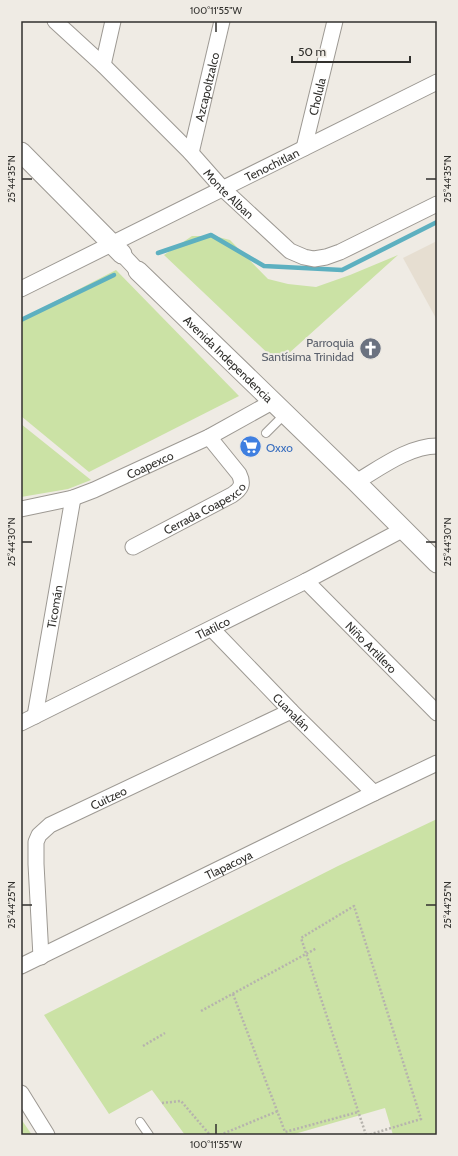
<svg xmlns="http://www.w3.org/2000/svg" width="458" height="1156" font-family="Cabin,sans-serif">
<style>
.built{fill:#e6ded1}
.green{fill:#cbe2a5}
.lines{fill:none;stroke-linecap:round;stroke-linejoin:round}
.stream{stroke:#5db0c0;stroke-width:4.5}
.service-casing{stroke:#9d9993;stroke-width:10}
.minor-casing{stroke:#9d9993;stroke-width:17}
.tertiary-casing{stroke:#9d9993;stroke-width:21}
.path{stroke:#b6b3ad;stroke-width:2.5;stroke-dasharray:2 2;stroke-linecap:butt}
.service{stroke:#fff;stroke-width:8}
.minor{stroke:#fff;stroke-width:15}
.tertiary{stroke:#fff;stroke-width:19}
.ticks{fill:none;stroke:#32312e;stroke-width:1.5}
.labels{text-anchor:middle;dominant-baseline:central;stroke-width:4;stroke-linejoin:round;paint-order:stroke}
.street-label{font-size:12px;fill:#32312e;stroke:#efebe4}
.worship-label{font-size:12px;fill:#5b616d;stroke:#efebe4;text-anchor:end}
.shop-label{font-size:12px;fill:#366cbe;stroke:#efebe4;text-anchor:start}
.neatline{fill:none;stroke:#32312e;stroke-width:1.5}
.ticks-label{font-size:10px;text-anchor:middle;fill:#32312e}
</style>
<rect width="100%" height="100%" fill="#efebe4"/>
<path class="built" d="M 437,241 L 437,320 L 403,258 Z"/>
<g class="green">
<path d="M 192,236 L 214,236 L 230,240 L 268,279 L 288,284 L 316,287 L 350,275 L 398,255 L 278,363 L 164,255 Z"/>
<path d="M 116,270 L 239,396 L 89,472 L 21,416 L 21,319 Z"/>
<path d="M 21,424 L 91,480 L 68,489 L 21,497 Z"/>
<path d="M 437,819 L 437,1135 L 393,1135 L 385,1108 L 291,1135 L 185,1135 L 152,1090 L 109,1114 L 44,1015 L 338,866 Z"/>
<path d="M 21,1119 L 32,1135 L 21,1135 Z"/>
</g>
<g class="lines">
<g class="stream">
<path d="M 158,253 L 211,235 L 264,266 L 342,270 L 437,222"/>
<path d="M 21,320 L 114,275"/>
</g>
<defs>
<g id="service">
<path d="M 266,433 L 285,414"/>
<path d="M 140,1122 L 149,1135"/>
</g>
<g id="minor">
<path id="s1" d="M 55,21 L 103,65 L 191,153 L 222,188 L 290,251 L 304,257 L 314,259 L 326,257 L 340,252 L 437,204"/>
<path d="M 103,65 L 113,21"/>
<path id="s2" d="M 304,148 L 335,21"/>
<path id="s3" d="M 191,153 L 222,21"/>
<path d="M 122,254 L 138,271"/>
<path id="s4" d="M 21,289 L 437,82"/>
<path d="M 356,482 C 380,468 409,446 437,446"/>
<path id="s5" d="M 21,509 L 73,498 L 94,490 L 209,437 L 272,402"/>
<path id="s6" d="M 133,547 L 232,495 C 241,489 244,484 239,474 L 209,437"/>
<path id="s7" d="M 306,581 L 437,713"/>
<path id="s8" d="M 212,629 L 291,711 L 374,793"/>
<path id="s9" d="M 35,716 L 73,498"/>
<path id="s10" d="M 21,723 L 306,581 L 402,530"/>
<path id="s11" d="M 41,957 L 36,864 L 36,842 L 39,835 L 50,825 L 291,711"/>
<path id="s12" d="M 21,966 L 374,793 L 437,763"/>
<path d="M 21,1093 L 47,1135"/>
</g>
<g id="tertiary">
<path d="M 21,152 L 122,254"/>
<path id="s13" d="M 138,271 L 356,482 L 437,563"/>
</g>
</defs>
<use href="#service" class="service-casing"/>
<use href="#minor" class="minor-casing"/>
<use href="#tertiary" class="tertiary-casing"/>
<g class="path">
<path d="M 233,994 L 285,1132 L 358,1112"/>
<path d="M 201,1011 L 317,948"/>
<path d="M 143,1046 L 165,1033"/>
<path d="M 162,1103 L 181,1101 L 210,1135"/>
<path d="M 220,1135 L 278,1111"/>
<path d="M 366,1135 L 301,938 L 354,906 L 421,1119 L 368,1135"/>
</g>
<use href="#service" class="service"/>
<use href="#minor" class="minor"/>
<use href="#tertiary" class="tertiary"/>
</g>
<path class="ticks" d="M 216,22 L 216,32M 22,179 L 32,179M 426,179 L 436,179M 22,542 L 32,542M 426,542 L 436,542M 22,905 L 32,905M 426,905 L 436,905M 216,1124 L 216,1134"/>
<defs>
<symbol id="church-disc" viewBox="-11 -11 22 22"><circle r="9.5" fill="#6b7280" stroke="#efebe4"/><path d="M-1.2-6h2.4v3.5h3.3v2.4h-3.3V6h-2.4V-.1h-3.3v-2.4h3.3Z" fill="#fff"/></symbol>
<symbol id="supermarket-disc" viewBox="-11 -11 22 22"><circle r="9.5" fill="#3f7fe0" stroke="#efebe4"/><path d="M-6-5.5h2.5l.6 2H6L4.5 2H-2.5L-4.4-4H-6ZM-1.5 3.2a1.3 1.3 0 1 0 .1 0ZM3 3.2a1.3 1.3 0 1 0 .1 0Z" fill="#fff"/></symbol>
</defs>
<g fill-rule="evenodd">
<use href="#church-disc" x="358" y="336" width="25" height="25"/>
<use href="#supermarket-disc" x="238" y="434" width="25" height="25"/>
</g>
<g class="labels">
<g class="street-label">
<text stroke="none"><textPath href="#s3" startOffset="68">Azcapoltzalco</textPath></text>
<text stroke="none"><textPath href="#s2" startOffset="53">Cholula</textPath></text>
<text stroke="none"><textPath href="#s4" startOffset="280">Tenochitlan</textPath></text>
<text stroke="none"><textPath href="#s1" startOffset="245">Monte Alban</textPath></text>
<text stroke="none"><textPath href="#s13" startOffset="126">Avenida Independencia</textPath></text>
<text stroke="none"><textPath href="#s5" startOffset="137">Coapexco</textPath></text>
<text stroke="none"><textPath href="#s6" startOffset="81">Cerrada Coapexco</textPath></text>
<text stroke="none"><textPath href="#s9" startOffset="111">Ticomán</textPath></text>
<text stroke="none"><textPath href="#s10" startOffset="214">Tlatilco</textPath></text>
<text stroke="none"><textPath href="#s7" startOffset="93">Niño Artillero</textPath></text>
<text stroke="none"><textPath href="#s8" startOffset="115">Cuanalán</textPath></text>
<text stroke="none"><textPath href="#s11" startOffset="202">Cuitzeo</textPath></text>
<text stroke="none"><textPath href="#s12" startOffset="231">Tlapacoya</textPath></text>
</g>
<g class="worship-label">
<text x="354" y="342">Parroquia<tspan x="354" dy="14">Santísima Trinidad</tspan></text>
</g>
<g class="shop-label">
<text x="266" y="447">Oxxo</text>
</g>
</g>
<rect width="458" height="1156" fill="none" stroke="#efebe4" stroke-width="44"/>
<path d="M292 56v6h118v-6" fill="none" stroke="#32312e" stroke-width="2"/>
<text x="298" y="56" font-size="12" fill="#32312e" stroke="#efebe4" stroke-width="3" paint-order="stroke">50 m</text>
<rect x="22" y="22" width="414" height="1112" class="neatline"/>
<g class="ticks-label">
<text x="216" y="14">100°11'55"W</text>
<text transform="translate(11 179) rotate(-90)" y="4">25°44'35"N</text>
<text transform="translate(447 179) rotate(-90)" y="4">25°44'35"N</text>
<text transform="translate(11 542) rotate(-90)" y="4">25°44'30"N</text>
<text transform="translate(447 542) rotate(-90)" y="4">25°44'30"N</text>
<text transform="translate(11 905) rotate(-90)" y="4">25°44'25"N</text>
<text transform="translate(447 905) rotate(-90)" y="4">25°44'25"N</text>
<text x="216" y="1148">100°11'55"W</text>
</g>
</svg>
